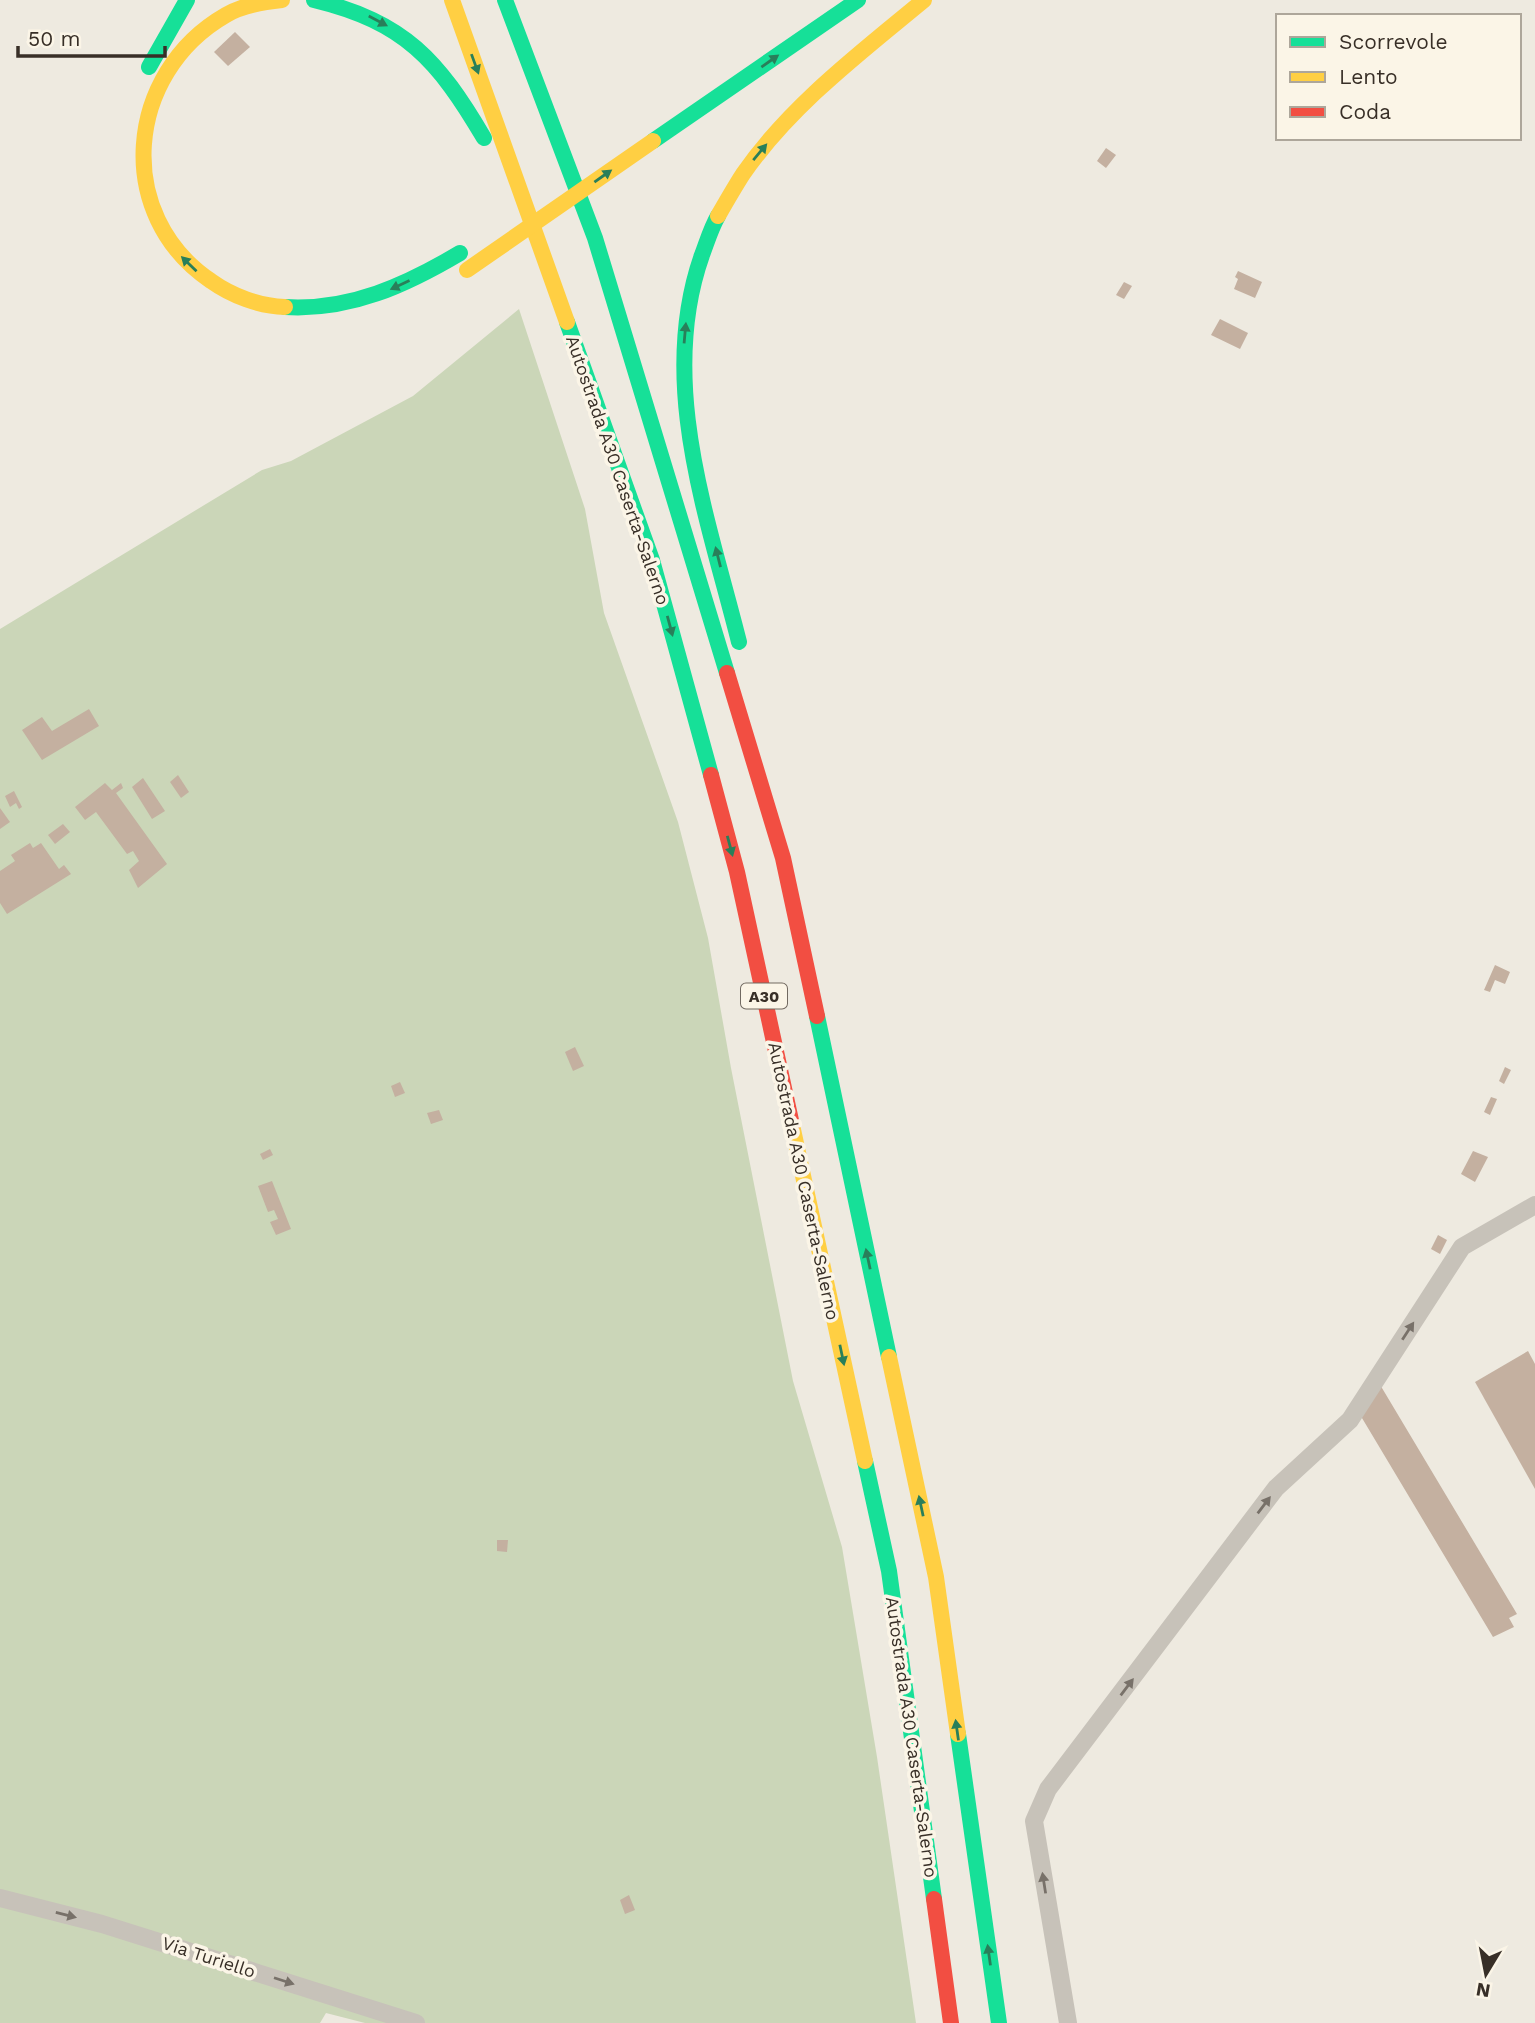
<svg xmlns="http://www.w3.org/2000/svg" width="1535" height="2023" font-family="'Work Sans',sans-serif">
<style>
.green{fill:#cbd6b8}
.building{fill:#c4b0a0}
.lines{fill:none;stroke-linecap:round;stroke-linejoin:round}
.street{stroke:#c7c2b9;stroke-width:18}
.fast{stroke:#16e098;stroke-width:16}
.slow{stroke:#ffcf43;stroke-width:16}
.jam{stroke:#f24e42;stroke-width:16}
.slow-bridge{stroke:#ffcf43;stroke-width:16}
.oneway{fill:#297f5a}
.oneway2{fill:#787169}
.labels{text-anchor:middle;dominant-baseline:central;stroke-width:7;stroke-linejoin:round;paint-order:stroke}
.shield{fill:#fbf5e7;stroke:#726a61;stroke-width:2}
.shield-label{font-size:16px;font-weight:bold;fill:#382f27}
.street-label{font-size:18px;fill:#382f27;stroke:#fbf5e7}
</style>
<rect width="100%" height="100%" fill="#eeeae0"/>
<path class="green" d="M 519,309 L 585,509 L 604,613 L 678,822 L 708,938 L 731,1068 L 793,1381 L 842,1547 L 877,1757 L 916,2023 L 365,2023 L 326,2013 L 320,2023 L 0,2023 L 0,629 L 262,470 L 291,461 L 413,396 Z"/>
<g class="building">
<path d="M 235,32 L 250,47 L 228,66 L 214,52 Z"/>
<path d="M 1106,148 L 1116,155 L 1106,168 L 1097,161 Z"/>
<path d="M 1238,271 L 1262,282 L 1255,298 L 1234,289 L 1238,279 L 1235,277 Z"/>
<path d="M 1124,282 L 1132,286 L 1124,299 L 1116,295 Z"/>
<path d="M 1220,319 L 1248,333 L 1240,349 L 1211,335 Z"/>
<path d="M 89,709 L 99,726 L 42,760 L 22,730 L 42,717 L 52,731 Z"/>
<path d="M 178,775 L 189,792 L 181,798 L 170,782 Z"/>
<path d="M 143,778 L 165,811 L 152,819 L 132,787 Z"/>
<path d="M 105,783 L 112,790 L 121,783 L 123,788 L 116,793 L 167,864 L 138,888 L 129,870 L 139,861 L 133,851 L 127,854 L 96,812 L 85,820 L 75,807 Z"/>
<path d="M 14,791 L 22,807 L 19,809 L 16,803 L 10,807 L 5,796 Z"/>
<path d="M 0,808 L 10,822 L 0,829 Z"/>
<path d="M 63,824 L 70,832 L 55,844 L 48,835 Z"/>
<path d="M 30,843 L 33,848 L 41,843 L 59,869 L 64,865 L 71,874 L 7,914 L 0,903 L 0,871 L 15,861 L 11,855 Z"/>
<path d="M 1495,965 L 1510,972 L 1505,984 L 1495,980 L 1490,992 L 1484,990 Z"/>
<path d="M 575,1047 L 584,1066 L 573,1071 L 565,1052 Z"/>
<path d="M 1505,1067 L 1511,1070 L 1504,1084 L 1499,1081 Z"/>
<path d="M 400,1082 L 405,1093 L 395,1097 L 391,1086 Z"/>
<path d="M 1491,1097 L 1497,1099 L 1490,1115 L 1484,1112 Z"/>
<path d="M 439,1110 L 443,1120 L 431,1124 L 427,1113 Z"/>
<path d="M 270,1149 L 273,1155 L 263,1160 L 260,1154 Z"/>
<path d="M 1473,1151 L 1488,1157 L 1475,1182 L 1461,1174 Z"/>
<path d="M 272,1181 L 291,1229 L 276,1235 L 270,1222 L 278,1219 L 274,1210 L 268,1212 L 258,1186 Z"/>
<path d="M 1438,1235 L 1447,1240 L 1440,1254 L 1431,1249 Z"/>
<path d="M 1528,1351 L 1535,1364 L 1535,1489 L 1475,1382 Z"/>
<path d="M 1379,1383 L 1517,1614 L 1509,1618 L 1514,1627 L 1493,1637 L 1359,1413 Z"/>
<path d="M 497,1540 L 508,1540 L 507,1552 L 497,1551 Z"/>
<path d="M 629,1895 L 635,1910 L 625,1914 L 620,1900 Z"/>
</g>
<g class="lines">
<g class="street">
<path d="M 0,1898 L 102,1924 L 416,2023"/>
<path d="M 1068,2023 L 1034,1821 L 1048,1789 L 1276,1488 L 1350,1420 L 1462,1247 L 1535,1205"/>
</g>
<g class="fast">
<path d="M 314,0 C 405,22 438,60 484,138"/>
<path d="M 505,0 L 595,238 L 727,673"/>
<path d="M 149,67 L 187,0"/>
<path d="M 653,141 L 858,0"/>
<path d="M 718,216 C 711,228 707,242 702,255 C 657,382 708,518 739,642"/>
<path d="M 285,307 C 350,311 406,285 460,253"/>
<path d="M 567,322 L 652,560 L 711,775"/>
<path d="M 817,1016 L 889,1357"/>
<path d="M 865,1461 L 889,1571 L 934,1899"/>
<path d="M 958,1734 L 999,2023"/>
</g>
<g class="slow">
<path d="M 282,0 C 263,2 243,5 226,15 C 125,73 113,215 211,281 C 232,296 259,306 285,307"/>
<path d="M 452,0 L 567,322"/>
<path d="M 718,216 C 726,202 734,188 743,174 C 790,106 860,53 924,0"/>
<path d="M 792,1125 L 865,1461"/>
<path d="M 889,1357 L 936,1577 L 958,1734"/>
</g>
<g class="jam">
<path d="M 727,673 L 783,858 L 817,1016"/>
<path d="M 711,775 L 737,872 L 792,1125"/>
<path d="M 934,1899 L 951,2023"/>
</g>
<path class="slow-bridge" d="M 467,270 L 653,141"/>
</g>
<defs><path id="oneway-solid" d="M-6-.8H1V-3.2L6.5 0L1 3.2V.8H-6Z" transform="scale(1.75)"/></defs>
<g class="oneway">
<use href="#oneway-solid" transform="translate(378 21) rotate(28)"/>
<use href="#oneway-solid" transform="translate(770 61) rotate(-35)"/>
<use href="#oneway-solid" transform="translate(475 64) rotate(70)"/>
<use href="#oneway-solid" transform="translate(760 152) rotate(-50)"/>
<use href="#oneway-solid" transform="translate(603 176) rotate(-35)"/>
<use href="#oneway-solid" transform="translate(189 264) rotate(-136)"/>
<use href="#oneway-solid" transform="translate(400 285) rotate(155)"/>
<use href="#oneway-solid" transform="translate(685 333) rotate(-85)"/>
<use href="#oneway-solid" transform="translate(718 557) rotate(-104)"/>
<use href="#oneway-solid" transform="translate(670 626) rotate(75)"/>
<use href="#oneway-solid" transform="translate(730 846) rotate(75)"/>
<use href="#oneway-solid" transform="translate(868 1259) rotate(-102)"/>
<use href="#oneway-solid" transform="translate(842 1355) rotate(78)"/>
<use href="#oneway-solid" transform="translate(921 1506) rotate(-102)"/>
<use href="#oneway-solid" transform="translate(957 1730) rotate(-98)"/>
<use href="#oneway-solid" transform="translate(989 1955) rotate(-98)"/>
</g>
<g class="oneway2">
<use href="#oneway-solid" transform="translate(1408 1331) rotate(-57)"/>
<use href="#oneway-solid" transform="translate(1264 1505) rotate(-53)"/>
<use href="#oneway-solid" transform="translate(1127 1687) rotate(-53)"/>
<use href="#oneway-solid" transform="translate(1044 1883) rotate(-99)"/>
<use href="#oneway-solid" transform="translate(66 1915) rotate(14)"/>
<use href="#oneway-solid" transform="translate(284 1981) rotate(18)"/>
</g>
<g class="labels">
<rect class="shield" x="741" y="983.5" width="46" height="25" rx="5"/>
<g class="shield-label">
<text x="764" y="996">A30</text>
</g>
<g class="street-label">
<text transform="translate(618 470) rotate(71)">Autostrada A30 Caserta-Salerno</text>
<text transform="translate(804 1181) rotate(78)">Autostrada A30 Caserta-Salerno</text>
<text transform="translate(912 1737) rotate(82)">Autostrada A30 Caserta-Salerno</text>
<text transform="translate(209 1957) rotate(18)">Via Turiello</text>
</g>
</g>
<rect x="1276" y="14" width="245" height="126" fill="#fbf5e7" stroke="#ada69a" stroke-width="2"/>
<rect x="1290" y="37" width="35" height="10" fill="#16e098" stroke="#ada69a" stroke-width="2"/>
<text x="1339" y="49" font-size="21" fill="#382f27">Scorrevole</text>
<rect x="1290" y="72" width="35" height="10" fill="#ffcf43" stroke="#ada69a" stroke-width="2"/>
<text x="1339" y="84" font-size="21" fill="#382f27">Lento</text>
<rect x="1290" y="107" width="35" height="10" fill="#f24e42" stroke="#ada69a" stroke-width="2"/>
<text x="1339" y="119" font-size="21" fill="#382f27">Coda</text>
<g transform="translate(1486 1974) rotate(190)" stroke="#fbf5e7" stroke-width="5" paint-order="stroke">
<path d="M0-5L12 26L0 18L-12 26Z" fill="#382f27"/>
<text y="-10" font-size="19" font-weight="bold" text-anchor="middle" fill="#382f27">N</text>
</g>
<path d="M18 46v10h147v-10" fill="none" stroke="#382f27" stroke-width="3.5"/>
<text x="28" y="46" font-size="21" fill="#382f27" stroke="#fbf5e7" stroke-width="5" paint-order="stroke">50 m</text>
</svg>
